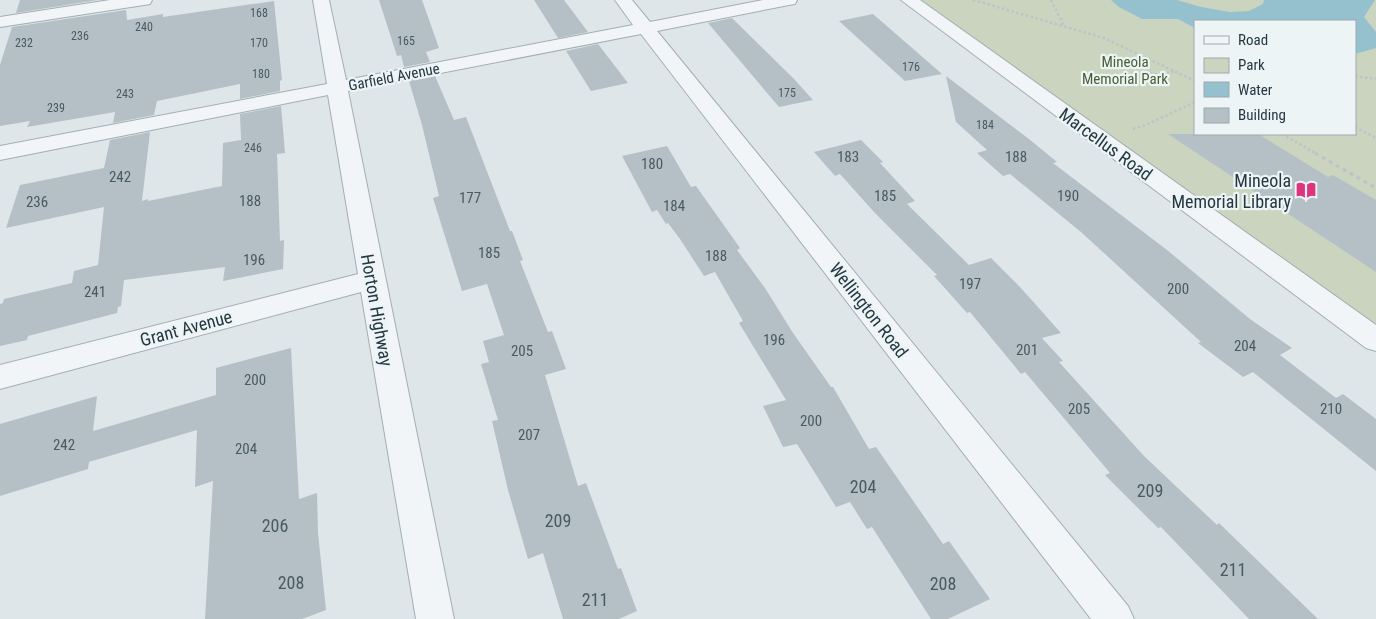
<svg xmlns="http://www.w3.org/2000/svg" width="1376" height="619" font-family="'Roboto Condensed',sans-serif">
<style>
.green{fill:#cad4be;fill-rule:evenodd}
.water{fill:#94c1cd}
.building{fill:#b4c0c6}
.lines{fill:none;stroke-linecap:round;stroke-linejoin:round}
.minor-casing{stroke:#a3aeb3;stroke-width:2}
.path-far1{stroke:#bcc4c8;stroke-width:2.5;stroke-dasharray:2.5 2.5;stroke-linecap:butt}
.path{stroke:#bcc4c8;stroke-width:3;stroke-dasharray:4 4;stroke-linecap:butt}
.minor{fill:#f1f5f7;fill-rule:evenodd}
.labels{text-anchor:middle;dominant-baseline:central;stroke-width:4.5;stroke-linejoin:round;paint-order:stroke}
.far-number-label{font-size:12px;fill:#495a62}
.far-park-label{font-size:15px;fill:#475f31;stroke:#edf4f6}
.far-street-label{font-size:15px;fill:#253841;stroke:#edf4f6}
.number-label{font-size:15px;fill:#495a62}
.street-label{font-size:18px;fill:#253841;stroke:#edf4f6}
.poi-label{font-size:18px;fill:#253841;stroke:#edf4f6;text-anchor:end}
.near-number-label{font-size:18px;fill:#495a62}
</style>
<rect width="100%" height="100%" fill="#dee6e9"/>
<path class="green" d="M 909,0 L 1376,0 L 1376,340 ZM 1195,21 L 1355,21 L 1355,134 L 1195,134 Z"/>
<path class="water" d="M 1111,0 L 1177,0 L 1201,7 L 1230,12 L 1249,11 L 1263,4 L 1264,0 L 1375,0 L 1364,17 L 1376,32 L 1376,48 L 1355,54 L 1355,21 L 1195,21 L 1195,28 L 1178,19 L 1142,19 L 1119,7 Z"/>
<g class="building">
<path d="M 20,0 L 98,0 L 16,13 Z"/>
<path d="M 379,0 L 422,0 L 439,48 L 426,52 L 430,62 L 404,67 L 401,55 L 397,56 Z"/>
<path d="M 534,0 L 564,0 L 588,32 L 558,38 Z"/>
<path d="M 274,1 L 282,80 L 280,81 L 280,91 L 240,99 L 240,84 L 157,101 L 154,115 L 113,123 L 115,112 L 27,127 L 30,121 L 0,126 L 0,65 L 12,27 L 126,10 L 127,20 L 163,14 L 163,17 Z"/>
<path d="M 873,14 L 942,74 L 905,81 L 839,21 Z"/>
<path d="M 732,18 L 795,80 L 813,100 L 779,107 L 708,23 Z"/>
<path d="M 598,44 L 628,83 L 591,91 L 566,51 Z"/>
<path d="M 435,76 L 454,120 L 466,117 L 510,231 L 512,231 L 523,260 L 520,261 L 548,332 L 552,331 L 566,369 L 545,375 L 578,486 L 586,483 L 618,569 L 621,568 L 637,611 L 619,619 L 563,619 L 543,553 L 528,559 L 508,490 L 492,421 L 498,420 L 481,364 L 489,362 L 483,341 L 504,335 L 487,284 L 462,291 L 433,198 L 439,196 L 422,125 L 409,81 Z"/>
<path d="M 946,76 L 1029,139 L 1057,162 L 1053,163 L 1167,250 L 1250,319 L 1292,348 L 1280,355 L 1336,398 L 1343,394 L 1376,419 L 1376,471 L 1253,372 L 1243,377 L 1198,343 L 1201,342 L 1081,232 L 1010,174 L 1003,176 L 977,153 L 987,150 L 956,122 Z"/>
<path d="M 281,106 L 285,153 L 277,154 L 280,241 L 284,240 L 283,269 L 223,281 L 225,267 L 124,280 L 121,306 L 118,307 L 117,313 L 28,336 L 27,340 L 0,346 L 0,304 L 3,303 L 4,299 L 72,283 L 74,271 L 98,265 L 104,207 L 6,228 L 20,185 L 104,168 L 110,140 L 150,132 L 142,201 L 148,199 L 148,201 L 222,186 L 223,143 L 241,140 L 240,114 Z"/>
<path d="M 1168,134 L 1258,134 L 1328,177 L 1333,175 L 1376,200 L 1376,272 Z"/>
<path d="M 861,140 L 883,162 L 880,163 L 915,201 L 907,204 L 969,265 L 991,258 L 1020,287 L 1061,333 L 1042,338 L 1063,361 L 1059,362 L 1144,456 L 1217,525 L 1219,523 L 1318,619 L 1249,619 L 1161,527 L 1158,528 L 1105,475 L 1110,473 L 1025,372 L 1021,374 L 970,312 L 967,313 L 934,276 L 937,275 L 874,212 L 840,174 L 835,176 L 814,152 Z"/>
<path d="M 667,146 L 691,187 L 696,186 L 740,248 L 737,250 L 765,288 L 793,333 L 831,387 L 833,387 L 869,449 L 876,447 L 943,544 L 949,541 L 990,599 L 948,619 L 931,619 L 872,527 L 867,529 L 850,502 L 836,507 L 797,444 L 783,447 L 763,406 L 786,400 L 739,323 L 743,321 L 715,272 L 704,276 L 680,239 L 668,223 L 666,224 L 657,210 L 652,212 L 622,156 Z"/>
<path d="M 291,348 L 299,499 L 317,493 L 318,533 L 326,610 L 302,619 L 205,619 L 213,481 L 195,487 L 197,430 L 89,462 L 88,469 L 0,496 L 0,424 L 97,396 L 93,431 L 216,395 L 216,368 Z"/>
</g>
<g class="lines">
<defs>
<g id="minor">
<path d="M 110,0 L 152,0 L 150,4 L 144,5 L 0,27 L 0,17 Z"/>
<path d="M 313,0 L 329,0 L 346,80 L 633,25 L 615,0 L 632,0 L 650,22 L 763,0 L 797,0 L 795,4 L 789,5 L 657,31 L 1128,606 L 1134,619 L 1091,619 L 641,34 L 348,91 L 454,619 L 416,619 L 361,292 L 0,389 L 0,365 L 358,274 L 328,95 L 0,160 L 0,146 L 327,84 Z"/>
<path d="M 901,0 L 920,0 L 1376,325 L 1376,351 L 1366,348 Z"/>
</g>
</defs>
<use href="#minor" class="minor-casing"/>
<g class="path-far1">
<path d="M 973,0 L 1104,38 L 1195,81"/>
<path d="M 1051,0 L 1064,26"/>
<path d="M 1145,72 L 1160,75 L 1166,82 C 1156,87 1147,84 1139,76 Z"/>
<path d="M 1162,76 L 1174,71"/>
<path d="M 1355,76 L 1376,79"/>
<path d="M 1355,127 L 1376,138"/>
<path d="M 1133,129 L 1146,125 L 1195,102"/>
<path d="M 1282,134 L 1317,154"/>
</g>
<path class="path" d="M 1315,153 L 1376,188"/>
<use href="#minor" class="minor"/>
</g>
<defs>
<symbol id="library-bare" viewBox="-9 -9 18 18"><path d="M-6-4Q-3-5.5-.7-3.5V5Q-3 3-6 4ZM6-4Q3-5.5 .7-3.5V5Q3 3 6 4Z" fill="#dd3480" stroke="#edf4f6" stroke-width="2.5" paint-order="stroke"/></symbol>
</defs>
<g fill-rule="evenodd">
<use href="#library-bare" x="1292" y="176" width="28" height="28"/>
</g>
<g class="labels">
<g class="far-number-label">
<text x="259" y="13">168</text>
<text x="144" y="27">240</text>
<text x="80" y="36">236</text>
<text x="406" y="41">165</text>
<text x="24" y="43">232</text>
<text x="259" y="43">170</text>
<text x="911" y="67">176</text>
<text x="261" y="74">180</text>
<text x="787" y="93">175</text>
<text x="125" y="94">243</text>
<text x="56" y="108">239</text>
<text x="985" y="125">184</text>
<text x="253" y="148">246</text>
</g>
<g class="far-park-label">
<text x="1125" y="62">Mineola<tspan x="1125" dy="17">Memorial Park</tspan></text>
</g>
<g class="far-street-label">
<text transform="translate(394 77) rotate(-11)">Garfield Avenue</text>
</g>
<g class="number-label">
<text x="848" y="157">183</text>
<text x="1016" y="157">188</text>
<text x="652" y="164">180</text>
<text x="120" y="177">242</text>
<text x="885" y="196">185</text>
<text x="1068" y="196">190</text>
<text x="470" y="198">177</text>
<text x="250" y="201">188</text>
<text x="37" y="202">236</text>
<text x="674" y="206">184</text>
<text x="489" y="253">185</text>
<text x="716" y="256">188</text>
<text x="254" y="260">196</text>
<text x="970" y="284">197</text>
<text x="1178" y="289">200</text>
<text x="95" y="292">241</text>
<text x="774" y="340">196</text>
<text x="1245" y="346">204</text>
<text x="1027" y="350">201</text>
<text x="522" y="351">205</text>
<text x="255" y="380">200</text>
<text x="1079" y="409">205</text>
<text x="1331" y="409">210</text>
<text x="811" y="421">200</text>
<text x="529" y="435">207</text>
<text x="64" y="445">242</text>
<text x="246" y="449">204</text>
</g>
<g class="street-label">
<text transform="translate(1106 144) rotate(36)">Marcellus Road</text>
<text transform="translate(377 310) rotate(80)">Horton Highway</text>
<text transform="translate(869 310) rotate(52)">Wellington Road</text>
<text transform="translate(186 328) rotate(-15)">Grant Avenue</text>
</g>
<g class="poi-label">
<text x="1291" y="180">Mineola<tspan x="1291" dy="21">Memorial Library</tspan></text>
</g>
<g class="near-number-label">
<text x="863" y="486">204</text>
<text x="1150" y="490">209</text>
<text x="558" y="520">209</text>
<text x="275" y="525">206</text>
<text x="1233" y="569">211</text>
<text x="291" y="582">208</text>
<text x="943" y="583">208</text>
<text x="595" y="599">211</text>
</g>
</g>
<rect x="1194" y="20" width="162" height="115" fill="#edf4f6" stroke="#9da9ae"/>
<rect x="1204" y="36" width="25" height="8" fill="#f1f5f7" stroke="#9da9ae"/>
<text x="1238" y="45" font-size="15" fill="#253841">Road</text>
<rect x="1204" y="58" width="25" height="15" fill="#cad4be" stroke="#9da9ae"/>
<text x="1238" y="70" font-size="15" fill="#253841">Park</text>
<rect x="1204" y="82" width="25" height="15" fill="#94c1cd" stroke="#9da9ae"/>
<text x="1238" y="95" font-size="15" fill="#253841">Water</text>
<rect x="1204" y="108" width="25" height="15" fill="#b4c0c6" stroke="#9da9ae"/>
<text x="1238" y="120" font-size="15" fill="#253841">Building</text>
</svg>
